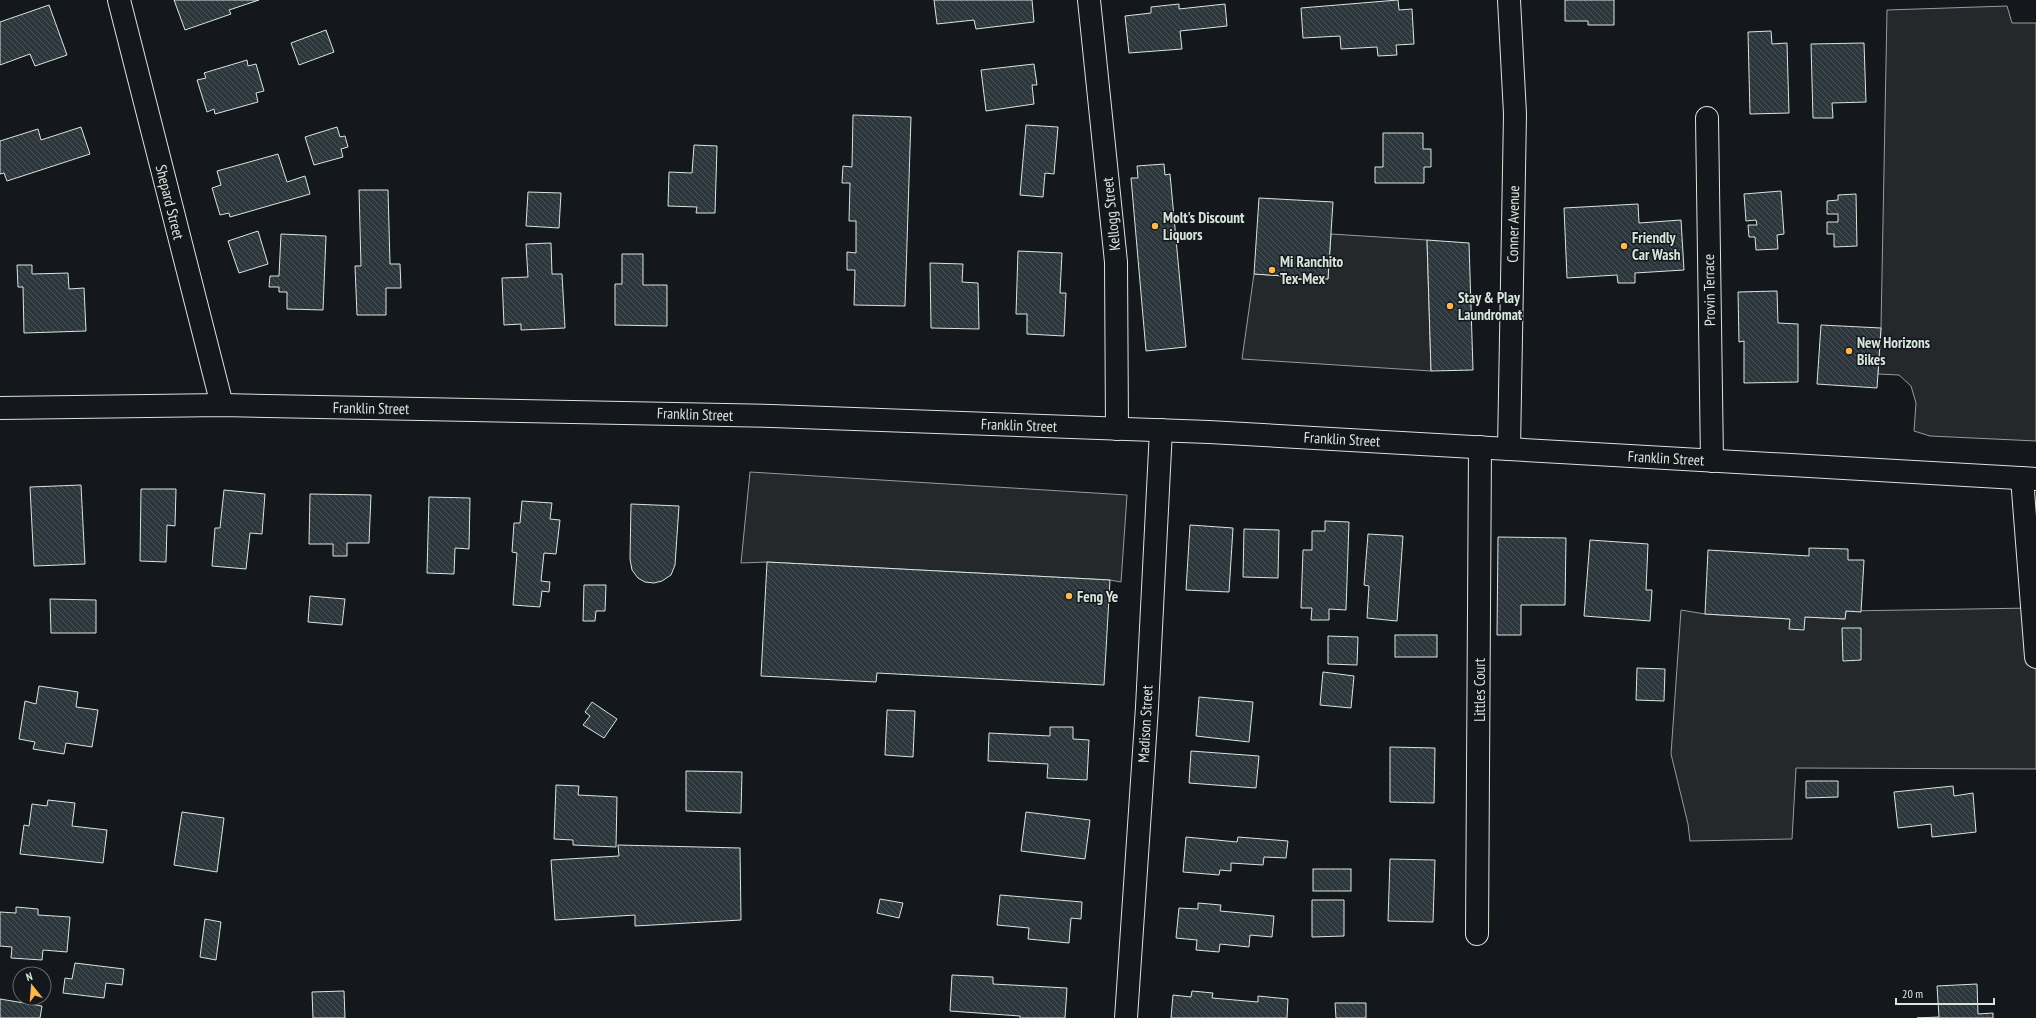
<svg xmlns="http://www.w3.org/2000/svg" width="2036" height="1018" font-family="'PT Sans Narrow',sans-serif">
<style>
.parking{fill:#24282b;stroke:#939e99}
.building{fill:url(#building-back-hatch);stroke:#d8e6dc}
.lines{fill:none;stroke-linecap:round;stroke-linejoin:round}
.street-casing{stroke:#d8e6dc;stroke-width:24}
.secondary-casing{stroke:#d8e6dc;stroke-width:24}
.primary-casing{stroke:#d8e6dc;stroke-width:24}
.street{stroke:#14181c;stroke-width:22}
.secondary{stroke:#14181c;stroke-width:22}
.primary{stroke:#14181c;stroke-width:22}
.poi-dot{fill:#ffb74d;stroke:#14181c;stroke-width:1.5}
.labels{text-anchor:middle;dominant-baseline:central;stroke-width:3;stroke-linejoin:round;paint-order:stroke}
.street-label{font-size:15px;fill:#d8e6dc;stroke:#14181c}
.poi-label{font-size:15px;font-weight:bold;fill:#d8e6dc;stroke:#14181c;text-anchor:start}
</style>
<defs>
<pattern id="building-back-hatch" width="6" height="6" patternUnits="userSpaceOnUse"><rect width="6" height="6" fill="#2c363c"/><path d="M-1 5l2 2M0 0l6 6M5-1l2 2" fill="none" stroke="#4a5358"/></pattern>
</defs>
<rect width="100%" height="100%" fill="#14181c"/>
<g class="parking">
<path d="M 2007,6 L 2012,23 L 2036,23 L 2036,441 L 1930,436 L 1914,431 L 1916,403 L 1911,386 L 1899,375 L 1878,374 L 1881,328 L 1887,10 Z"/>
<path d="M 1331,234 L 1427,240 L 1431,371 L 1242,359 L 1254,274 L 1328,279 Z"/>
<path d="M 750,472 L 1127,495 L 1121,582 L 1110,580 L 767,562 L 741,563 Z"/>
<path d="M 2032,608 L 2036,657 L 2036,769 L 1796,768 L 1792,839 L 1690,841 L 1688,824 L 1671,754 L 1681,610 L 1705,614 L 1790,619 L 1805,617 L 1845,619 L 1846,611 Z"/>
</g>
<g class="building">
<path d="M 174,0 L 259,0 L 229,10 L 231,14 L 185,30 Z"/>
<path d="M 934,0 L 1032,0 L 1034,22 L 976,29 L 974,20 L 937,24 Z"/>
<path d="M 1398,0 L 1399,10 L 1412,9 L 1414,44 L 1396,45 L 1397,55 L 1378,56 L 1377,47 L 1341,49 L 1340,36 L 1303,38 L 1301,8 Z"/>
<path d="M 1565,0 L 1614,0 L 1614,25 L 1588,25 L 1588,21 L 1565,21 Z"/>
<path d="M 1179,4 L 1179,9 L 1225,4 L 1227,26 L 1180,31 L 1182,49 L 1129,53 L 1125,16 L 1151,13 L 1151,7 Z"/>
<path d="M 49,5 L 67,55 L 35,66 L 30,54 L 0,65 L 0,22 Z"/>
<path d="M 326,30 L 334,52 L 299,65 L 291,43 Z"/>
<path d="M 1771,31 L 1772,44 L 1787,43 L 1789,113 L 1750,114 L 1748,32 Z"/>
<path d="M 1864,43 L 1866,102 L 1832,103 L 1833,118 L 1813,118 L 1811,44 Z"/>
<path d="M 247,60 L 248,66 L 256,64 L 264,91 L 256,93 L 258,102 L 215,114 L 214,109 L 207,112 L 197,80 L 206,78 L 204,73 Z"/>
<path d="M 1034,64 L 1037,85 L 1032,85 L 1034,104 L 986,111 L 981,70 Z"/>
<path d="M 853,115 L 911,117 L 905,306 L 854,305 L 855,270 L 847,270 L 847,252 L 856,253 L 856,221 L 849,221 L 850,183 L 842,183 L 843,166 L 852,167 Z"/>
<path d="M 1026,125 L 1058,127 L 1054,174 L 1045,173 L 1043,197 L 1020,195 Z"/>
<path d="M 81,127 L 90,154 L 7,181 L 4,173 L 0,174 L 0,141 L 38,129 L 41,140 Z"/>
<path d="M 337,127 L 340,137 L 345,136 L 348,147 L 341,149 L 343,157 L 314,165 L 305,137 Z"/>
<path d="M 1383,133 L 1423,133 L 1423,149 L 1431,149 L 1431,167 L 1424,167 L 1424,183 L 1375,183 L 1375,167 L 1383,167 Z"/>
<path d="M 694,145 L 717,146 L 715,213 L 696,213 L 697,207 L 668,206 L 669,172 L 692,173 Z"/>
<path d="M 278,154 L 287,182 L 305,176 L 310,194 L 230,217 L 229,213 L 220,215 L 212,188 L 221,185 L 217,171 Z"/>
<path d="M 1164,164 L 1165,175 L 1170,174 L 1186,347 L 1146,351 L 1131,178 L 1138,178 L 1137,166 Z"/>
<path d="M 359,190 L 388,190 L 390,264 L 400,264 L 401,288 L 386,288 L 386,315 L 357,315 L 355,266 L 361,266 Z"/>
<path d="M 1781,191 L 1784,234 L 1777,235 L 1778,249 L 1756,250 L 1755,237 L 1749,237 L 1748,225 L 1757,225 L 1756,220 L 1746,221 L 1744,194 Z"/>
<path d="M 528,192 L 561,193 L 559,228 L 526,226 Z"/>
<path d="M 1856,194 L 1857,246 L 1834,247 L 1834,234 L 1827,234 L 1827,222 L 1838,222 L 1838,214 L 1827,214 L 1827,201 L 1838,200 L 1838,195 Z"/>
<path d="M 1259,198 L 1333,202 L 1328,279 L 1254,274 Z"/>
<path d="M 1638,204 L 1639,223 L 1681,220 L 1684,270 L 1635,273 L 1635,283 L 1618,283 L 1617,275 L 1567,278 L 1564,208 Z"/>
<path d="M 258,231 L 268,264 L 239,273 L 228,241 Z"/>
<path d="M 281,234 L 326,236 L 323,310 L 287,309 L 287,292 L 279,292 L 279,287 L 269,287 L 270,276 L 279,276 Z"/>
<path d="M 1427,240 L 1469,243 L 1473,370 L 1431,371 Z"/>
<path d="M 551,243 L 552,274 L 562,274 L 565,328 L 521,330 L 521,324 L 504,325 L 502,278 L 528,277 L 526,244 Z"/>
<path d="M 1018,251 L 1062,253 L 1060,293 L 1066,293 L 1064,336 L 1027,334 L 1027,314 L 1016,314 Z"/>
<path d="M 622,254 L 643,254 L 643,285 L 667,285 L 667,326 L 615,325 L 615,284 L 622,284 Z"/>
<path d="M 930,263 L 963,264 L 962,282 L 978,283 L 979,329 L 931,328 Z"/>
<path d="M 17,265 L 32,265 L 32,274 L 68,273 L 69,289 L 84,288 L 86,331 L 24,333 L 23,287 L 18,287 Z"/>
<path d="M 1777,291 L 1778,323 L 1798,324 L 1798,382 L 1744,383 L 1744,341 L 1739,342 L 1738,292 Z"/>
<path d="M 1821,325 L 1881,328 L 1877,388 L 1817,384 Z"/>
<path d="M 81,485 L 85,564 L 34,566 L 30,487 Z"/>
<path d="M 141,489 L 176,489 L 175,526 L 167,525 L 166,562 L 140,561 Z"/>
<path d="M 224,490 L 265,494 L 262,534 L 250,533 L 246,569 L 212,566 L 215,528 L 220,528 Z"/>
<path d="M 310,494 L 371,495 L 369,543 L 347,543 L 347,556 L 333,556 L 333,544 L 309,544 Z"/>
<path d="M 429,497 L 470,498 L 469,549 L 455,548 L 454,574 L 427,573 Z"/>
<path d="M 522,501 L 552,503 L 550,519 L 560,520 L 556,554 L 544,553 L 541,581 L 550,582 L 549,592 L 542,591 L 540,607 L 513,605 L 517,553 L 512,552 L 514,523 L 520,523 Z"/>
<path d="M 631,504 L 679,506 L 675,565 L 671,575 L 662,581 L 654,583 L 645,582 L 638,578 L 632,570 L 630,559 Z"/>
<path d="M 1325,521 L 1349,522 L 1346,610 L 1329,609 L 1329,620 L 1311,620 L 1312,608 L 1301,608 L 1303,550 L 1312,550 L 1312,531 L 1325,531 Z"/>
<path d="M 1190,525 L 1233,528 L 1229,592 L 1186,590 Z"/>
<path d="M 1244,529 L 1279,530 L 1278,578 L 1243,577 Z"/>
<path d="M 1368,534 L 1403,536 L 1397,621 L 1367,618 L 1369,586 L 1364,585 Z"/>
<path d="M 1498,537 L 1566,538 L 1565,605 L 1521,605 L 1521,635 L 1497,635 Z"/>
<path d="M 1590,540 L 1648,544 L 1646,590 L 1652,590 L 1650,621 L 1584,616 Z"/>
<path d="M 1809,548 L 1848,549 L 1848,560 L 1864,560 L 1861,612 L 1846,611 L 1845,619 L 1805,617 L 1804,630 L 1789,629 L 1790,619 L 1705,614 L 1708,550 L 1809,556 Z"/>
<path d="M 767,562 L 1110,580 L 1104,685 L 877,673 L 876,682 L 761,676 Z"/>
<path d="M 584,585 L 606,585 L 605,611 L 596,611 L 595,621 L 583,621 Z"/>
<path d="M 310,596 L 345,599 L 342,625 L 308,622 Z"/>
<path d="M 50,599 L 96,600 L 96,633 L 51,633 Z"/>
<path d="M 1842,628 L 1861,628 L 1861,660 L 1843,661 Z"/>
<rect x="1395" y="635" width="42" height="22"/>
<path d="M 1328,636 L 1358,637 L 1357,665 L 1328,664 Z"/>
<path d="M 1637,668 L 1665,669 L 1664,701 L 1636,700 Z"/>
<path d="M 1323,672 L 1354,676 L 1351,708 L 1320,705 Z"/>
<path d="M 39,686 L 78,692 L 76,707 L 98,710 L 92,747 L 66,743 L 64,754 L 33,749 L 35,742 L 19,739 L 25,701 L 36,704 Z"/>
<path d="M 1199,697 L 1253,702 L 1249,742 L 1196,736 Z"/>
<path d="M 592,702 L 617,719 L 604,738 L 583,725 L 590,716 L 585,712 Z"/>
<path d="M 887,710 L 915,711 L 913,757 L 885,755 Z"/>
<path d="M 1050,727 L 1073,727 L 1073,739 L 1089,740 L 1087,780 L 1047,778 L 1048,764 L 988,761 L 989,733 L 1050,736 Z"/>
<path d="M 1390,747 L 1435,748 L 1434,803 L 1390,802 Z"/>
<path d="M 1191,751 L 1259,756 L 1256,788 L 1189,783 Z"/>
<path d="M 686,771 L 742,772 L 741,813 L 686,811 Z"/>
<path d="M 1806,781 L 1838,781 L 1838,797 L 1806,798 Z"/>
<path d="M 556,785 L 579,786 L 578,795 L 617,797 L 616,847 L 573,845 L 573,840 L 554,839 Z"/>
<path d="M 1953,786 L 1954,796 L 1973,793 L 1976,832 L 1932,837 L 1931,824 L 1898,828 L 1894,792 Z"/>
<path d="M 48,800 L 75,803 L 72,826 L 107,830 L 103,863 L 20,854 L 24,825 L 29,826 L 32,804 L 47,806 Z"/>
<path d="M 182,812 L 224,818 L 217,872 L 174,865 Z"/>
<path d="M 1026,812 L 1090,820 L 1085,859 L 1021,851 Z"/>
<path d="M 1186,837 L 1237,842 L 1238,837 L 1288,841 L 1286,858 L 1264,857 L 1263,865 L 1231,863 L 1231,871 L 1220,870 L 1219,875 L 1183,872 Z"/>
<path d="M 618,845 L 740,848 L 741,920 L 635,926 L 635,915 L 555,920 L 551,860 L 619,856 Z"/>
<path d="M 1390,859 L 1435,860 L 1433,922 L 1388,921 Z"/>
<rect x="1313" y="869" width="38" height="22"/>
<path d="M 1000,895 L 1082,902 L 1081,919 L 1071,918 L 1069,943 L 1028,939 L 1029,928 L 997,925 Z"/>
<path d="M 880,899 L 903,903 L 899,918 L 877,913 Z"/>
<path d="M 1312,900 L 1344,900 L 1344,936 L 1312,937 Z"/>
<path d="M 1198,903 L 1221,905 L 1220,911 L 1274,916 L 1272,937 L 1250,935 L 1249,947 L 1220,944 L 1219,952 L 1196,950 L 1197,940 L 1176,938 L 1179,908 L 1198,909 Z"/>
<path d="M 16,907 L 38,909 L 38,915 L 70,917 L 67,952 L 43,950 L 42,960 L 11,958 L 12,947 L 0,946 L 0,912 L 16,913 Z"/>
<path d="M 205,919 L 221,922 L 216,960 L 200,957 Z"/>
<path d="M 75,963 L 124,969 L 122,985 L 106,983 L 104,998 L 63,993 L 65,978 L 72,979 Z"/>
<path d="M 952,975 L 993,977 L 993,984 L 1067,988 L 1065,1018 L 1020,1018 L 1020,1016 L 950,1011 Z"/>
<path d="M 1977,984 L 1978,1014 L 1993,1013 L 1993,1018 L 1917,1018 L 1939,1017 L 1937,986 Z"/>
<path d="M 344,991 L 345,1018 L 313,1018 L 312,992 Z"/>
<path d="M 1192,991 L 1213,993 L 1212,998 L 1258,1002 L 1258,996 L 1288,999 L 1287,1018 L 1171,1018 L 1173,995 L 1191,997 Z"/>
<path d="M 0,999 L 42,1006 L 40,1018 L 0,1018 Z"/>
<path d="M 1335,1003 L 1366,1003 L 1366,1018 L 1336,1018 Z"/>
</g>
<g class="lines">
<defs>
<g id="street">
<path d="M 119,0 L 222,405"/>
<path d="M 1089,0 L 1116,262 L 1117,429"/>
<path d="M 1509,0 L 1515,114 L 1509,449"/>
<path d="M 1707,118 L 1712,461"/>
<path d="M 1477,934 L 1480,447"/>
<path d="M 1126,1018 L 1147,707 L 1161,430"/>
</g>
<path id="secondary" d="M 2022,478 L 2036,657"/>
<path id="primary" d="M 0,408 L 222,405 L 772,416 L 1209,432 L 2036,479"/>
</defs>
<use href="#street" class="street-casing"/>
<use href="#secondary" class="secondary-casing"/>
<use href="#primary" class="primary-casing"/>
<use href="#street" class="street"/>
<use href="#secondary" class="secondary"/>
<use href="#primary" class="primary"/>
</g>
<g class="poi-dot">
<circle cx="1155" cy="226" r="4"/>
<circle cx="1624" cy="246" r="4"/>
<circle cx="1272" cy="270" r="4"/>
<circle cx="1450" cy="306" r="4"/>
<circle cx="1849" cy="351" r="4"/>
<circle cx="1069" cy="596" r="4"/>
</g>
<g class="labels">
<g class="street-label">
<text transform="translate(170 202) rotate(76)">Shepard Street</text>
<text transform="translate(1111 214) rotate(-96)">Kellogg Street</text>
<text transform="translate(1513 224) rotate(-89)">Conner Avenue</text>
<text transform="translate(1709 290) rotate(-91)">Provin Terrace</text>
<text transform="translate(371 408) rotate(1)">Franklin Street</text>
<text transform="translate(695 414) rotate(2)">Franklin Street</text>
<text transform="translate(1019 425) rotate(2)">Franklin Street</text>
<text transform="translate(1342 439) rotate(3)">Franklin Street</text>
<text transform="translate(1666 458) rotate(3)">Franklin Street</text>
<text transform="translate(1479 690) rotate(-90)">Littles Court</text>
<text transform="translate(1145 724) rotate(-87)">Madison Street</text>
</g>
<g class="poi-label">
<text x="1163" y="217">Molt's Discount<tspan x="1163" dy="17">Liquors</tspan></text>
<text x="1632" y="237">Friendly<tspan x="1632" dy="17">Car Wash</tspan></text>
<text x="1280" y="261">Mi Ranchito<tspan x="1280" dy="17">Tex-Mex</tspan></text>
<text x="1458" y="297">Stay &amp; Play<tspan x="1458" dy="17">Laundromat</tspan></text>
<text x="1857" y="342">New Horizons<tspan x="1857" dy="17">Bikes</tspan></text>
<text x="1077" y="596">Feng Ye</text>
</g>
</g>
<g transform="translate(32 986) rotate(343)"><circle r="19" fill="#14181c" stroke="#626a69"/>
<path d="M0-3L7 15L0 10L-7 15Z" fill="#ffb74d"/>
<text y="-6" font-size="11" font-weight="bold" text-anchor="middle" fill="#d8e6dc">N</text>
</g>
<path d="M1896 998v6h98v-6" fill="none" stroke="#d8e6dc" stroke-width="2"/>
<text x="1902" y="998" font-size="12" fill="#d8e6dc" stroke="#14181c" stroke-width="3" paint-order="stroke">20 m</text>
</svg>
